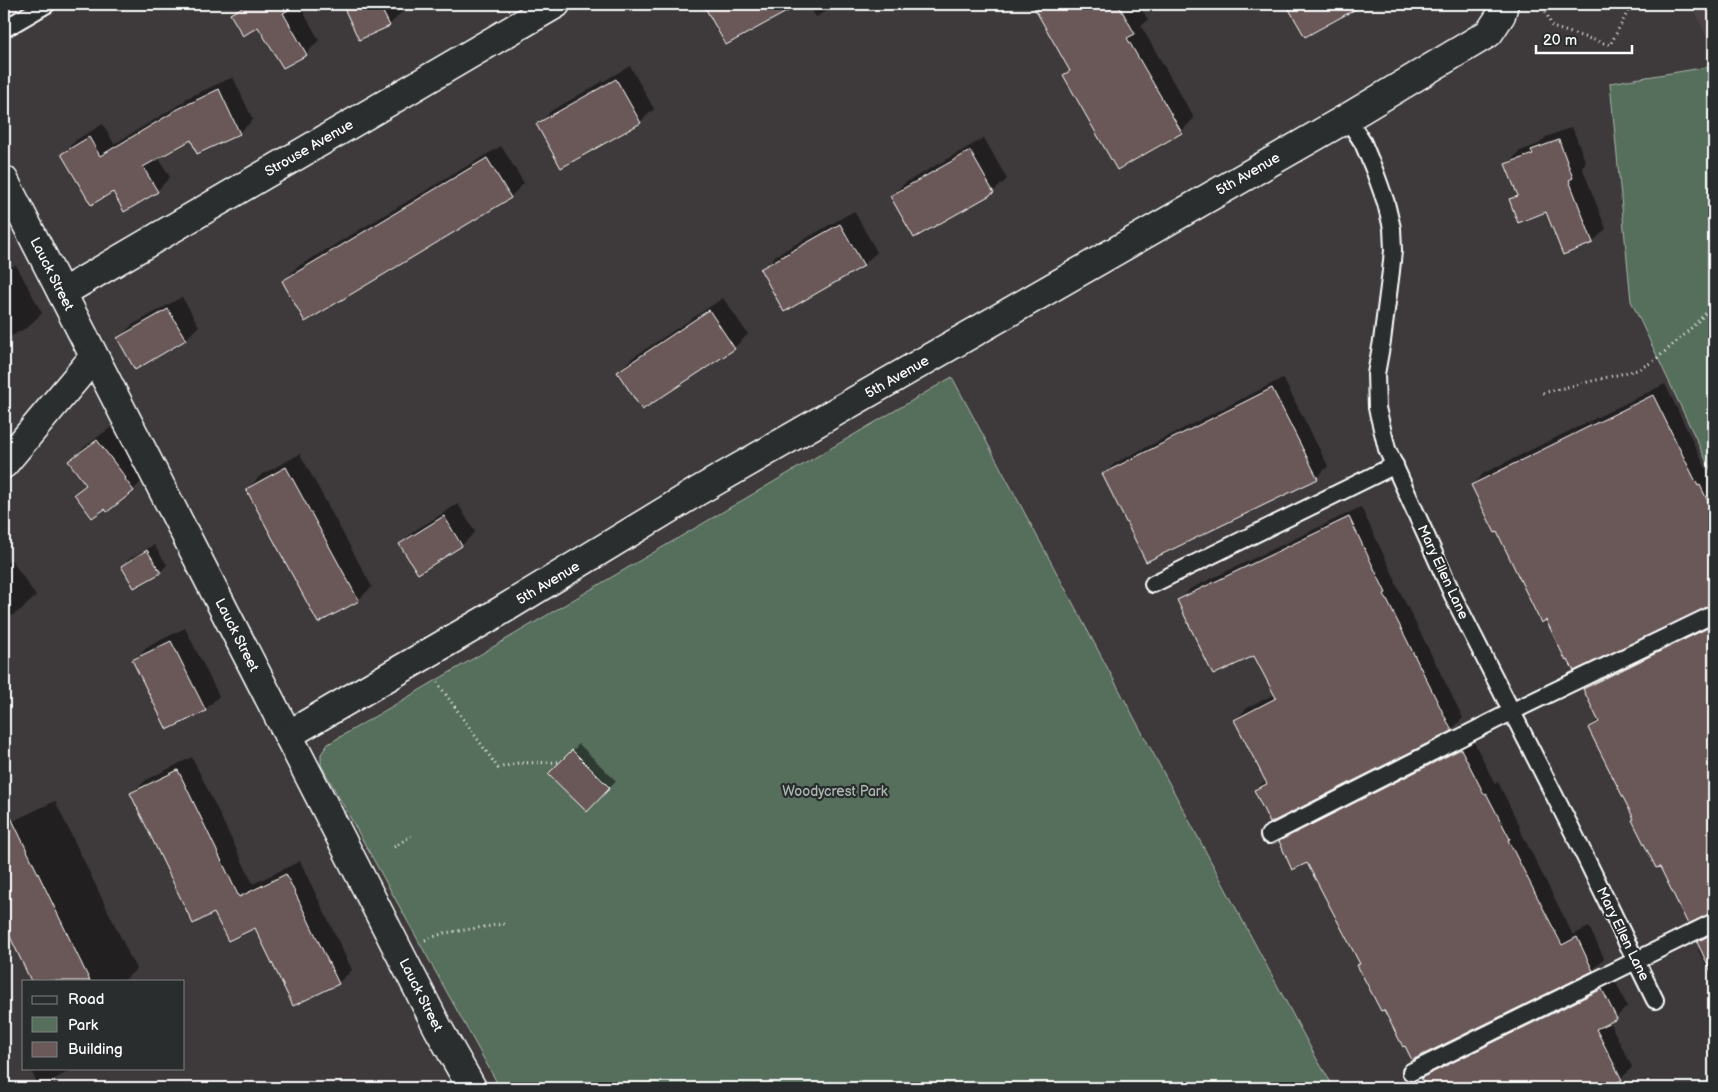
<svg xmlns="http://www.w3.org/2000/svg" width="1718" height="1092" font-family="'Balsamiq Sans',sans-serif">
<style>
.built{fill:#4c4344}
.green{fill:#566e5c;stroke:#aab6ae}
.shadow{fill:#0007}
.building{fill:#6b5859;stroke:#fff}
.lines{fill:none;stroke-linecap:round;stroke-linejoin:round}
.service-casing{stroke:#fff;stroke-width:20}
.minor-casing{stroke:#fff;stroke-width:31}
.path{stroke:#fff;stroke-width:3;stroke-dasharray:1 4;stroke-linecap:butt}
.service{stroke:#2a2d2e;stroke-width:16}
.minor{stroke:#2a2d2e;stroke-width:28}
.labels{text-anchor:middle;dominant-baseline:central;stroke-width:4.5;stroke-linejoin:round;paint-order:stroke}
.street-label{font-size:14px;fill:#fff;stroke:#2a2d2e}
.park-label{font-size:14px;fill:#aab6ae;stroke:#2a2d2e}
</style>
<rect width="100%" height="100%" fill="#3e3a3b"/>
<filter id="ink" filterUnits="userSpaceOnUse"><feTurbulence type="fractalNoise" baseFrequency=".02" numOctaves="2"/><feDisplacementMap in="SourceGraphic" scale="10" xChannelSelector="R" yChannelSelector="G"/><feConvolveMatrix kernelMatrix="1 2 1 2 8 2 1 2 1" color-interpolation-filters="sRGB"/></filter>
<g filter="url(#ink)">
<path class="built" d="M 1692,4 L 1714,4 L 1714,54 Z"/>
<g class="green">
<path d="M 1714,66 L 1714,477 L 1631,301 L 1610,83 Z"/>
<path d="M 952,377 L 1315,1056 L 1334,1088 L 500,1088 L 321,765 L 321,754 L 328,744 Z"/>
</g>
<g class="shadow">
<path d="M 242,4 L 299,4 L 319,40 L 306,54 L 259,25 L 232,14 Z"/>
<path d="M 344,4 L 399,4 L 402,12 L 389,25 L 360,38 Z"/>
<path d="M 434,4 L 445,4 L 436,8 Z"/>
<path d="M 707,4 L 798,4 L 727,44 L 705,6 Z"/>
<path d="M 808,4 L 840,4 L 816,17 Z"/>
<path d="M 1033,4 L 1139,4 L 1148,20 L 1141,26 L 1194,118 L 1181,132 L 1064,76 L 1071,69 Z"/>
<path d="M 1287,4 L 1357,4 L 1351,10 L 1305,35 Z"/>
<path d="M 630,66 L 654,109 L 640,122 L 538,125 L 551,111 Z"/>
<path d="M 233,77 L 253,120 L 239,133 L 191,139 L 158,157 L 170,177 L 157,191 L 113,191 L 62,154 L 76,140 L 103,124 L 114,144 L 182,103 L 187,98 Z"/>
<path d="M 1572,127 L 1586,163 L 1582,167 L 1606,229 L 1592,242 L 1547,211 L 1511,200 L 1517,193 L 1507,165 L 1520,151 L 1539,144 L 1546,137 Z"/>
<path d="M 984,138 L 1007,179 L 993,192 L 891,196 L 905,183 Z"/>
<path d="M 501,146 L 524,183 L 510,197 L 284,281 L 297,267 Z"/>
<path d="M 854,211 L 877,252 L 863,265 L 762,270 L 775,256 Z"/>
<path d="M 16,265 L 42,313 L 28,327 L 4,340 L 4,271 Z"/>
<path d="M 182,297 L 199,326 L 186,339 L 136,368 L 119,338 L 132,325 Z"/>
<path d="M 723,298 L 748,334 L 734,348 L 643,408 L 618,372 L 632,358 Z"/>
<path d="M 1283,378 L 1328,466 L 1317,478 L 1103,475 L 1115,463 Z"/>
<path d="M 1665,384 L 1709,475 L 1712,474 L 1714,479 L 1714,603 L 1547,619 L 1472,485 L 1484,473 Z"/>
<path d="M 111,427 L 139,464 L 146,477 L 133,490 L 76,494 L 87,483 L 70,461 L 83,448 Z"/>
<path d="M 300,454 L 372,587 L 358,600 L 247,489 L 261,475 Z"/>
<path d="M 458,504 L 475,532 L 462,545 L 400,544 L 414,531 Z"/>
<path d="M 1361,507 L 1396,581 L 1395,582 L 1463,718 L 1451,730 L 1255,790 L 1266,780 L 1235,720 L 1247,708 L 1275,694 L 1255,654 L 1179,601 L 1190,589 Z"/>
<path d="M 154,545 L 167,565 L 160,572 L 122,566 L 129,559 Z"/>
<path d="M 11,559 L 36,596 L 22,609 L 4,621 L 4,564 Z"/>
<path d="M 1714,620 L 1714,911 L 1689,922 L 1589,728 L 1599,719 L 1584,689 L 1596,677 Z"/>
<path d="M 185,628 L 219,696 L 205,710 L 134,660 L 147,647 Z"/>
<path d="M 1472,738 L 1495,784 L 1498,782 L 1520,827 L 1519,828 L 1573,935 L 1589,927 L 1604,958 L 1593,970 L 1413,1059 L 1308,861 L 1280,842 L 1291,830 Z"/>
<path d="M 579,744 L 616,781 L 587,810 L 550,774 Z"/>
<path d="M 192,757 L 253,884 L 300,861 L 352,970 L 338,983 L 256,926 L 214,912 L 132,793 L 146,780 Z"/>
<path d="M 55,801 L 136,969 L 124,981 L 33,981 L 4,921 L 4,830 L 11,822 Z"/>
<path d="M 1714,928 L 1714,988 L 1708,975 L 1710,973 L 1698,950 L 1701,947 L 1698,942 Z"/>
<path d="M 1614,978 L 1627,1006 L 1616,1018 L 1609,1021 L 1632,1067 L 1621,1079 L 1602,1088 L 1427,1088 L 1423,1078 L 1434,1067 Z"/>
<path d="M 30,1068 L 75,1068 L 51,1081 L 54,1088 L 31,1088 L 38,1085 Z"/>
</g>
<g class="building">
<path d="M 248,4 L 299,4 L 283,13 L 307,55 L 283,68 L 258,27 L 243,36 L 230,14 Z"/>
<path d="M 342,4 L 379,4 L 390,26 L 359,40 Z"/>
<path d="M 703,4 L 801,4 L 726,45 Z"/>
<path d="M 1032,4 L 1118,4 L 1135,34 L 1127,38 L 1182,133 L 1117,170 L 1063,75 L 1070,71 Z"/>
<path d="M 1286,4 L 1365,4 L 1305,37 Z"/>
<path d="M 616,79 L 641,123 L 561,168 L 536,124 Z"/>
<path d="M 219,89 L 240,134 L 197,154 L 191,140 L 143,167 L 158,192 L 124,212 L 113,192 L 91,205 L 61,154 L 89,137 L 100,156 L 172,113 L 172,112 Z"/>
<path d="M 1559,140 L 1573,178 L 1569,180 L 1593,243 L 1563,255 L 1546,212 L 1518,223 L 1509,199 L 1518,196 L 1505,164 L 1533,154 L 1531,150 Z"/>
<path d="M 970,151 L 994,193 L 914,238 L 890,196 Z"/>
<path d="M 487,158 L 511,198 L 305,322 L 282,281 Z"/>
<path d="M 840,224 L 864,266 L 784,312 L 760,269 Z"/>
<path d="M 168,309 L 186,340 L 135,370 L 117,338 Z"/>
<path d="M 709,310 L 735,349 L 642,410 L 617,372 Z"/>
<path d="M 1272,388 L 1318,479 L 1146,562 L 1102,474 Z"/>
<path d="M 1653,395 L 1698,486 L 1700,485 L 1714,514 L 1714,604 L 1574,671 L 1568,660 L 1566,661 L 1546,620 L 1541,623 L 1497,532 L 1495,533 L 1471,485 Z"/>
<path d="M 97,440 L 126,478 L 125,479 L 134,491 L 107,512 L 105,509 L 92,518 L 74,494 L 86,485 L 68,461 Z"/>
<path d="M 286,467 L 359,601 L 318,623 L 246,489 Z"/>
<path d="M 444,516 L 462,546 L 418,574 L 399,544 Z"/>
<path d="M 1349,517 L 1386,593 L 1384,594 L 1452,731 L 1270,823 L 1254,790 L 1267,784 L 1234,720 L 1276,698 L 1254,656 L 1213,675 L 1177,600 Z"/>
<path d="M 147,550 L 161,573 L 134,588 L 121,566 Z"/>
<path d="M 1714,625 L 1714,912 L 1688,924 L 1660,867 L 1656,868 L 1632,820 L 1634,819 L 1588,728 L 1599,722 L 1583,689 Z"/>
<path d="M 171,641 L 206,711 L 167,730 L 132,660 Z"/>
<path d="M 1461,749 L 1484,794 L 1486,793 L 1510,839 L 1508,840 L 1562,945 L 1577,937 L 1593,971 L 1412,1060 L 1405,1046 L 1403,1047 L 1384,1010 L 1381,1011 L 1357,965 L 1360,964 L 1307,863 L 1292,870 L 1279,841 Z"/>
<path d="M 572,750 L 610,788 L 587,812 L 548,774 Z"/>
<path d="M 178,770 L 239,897 L 286,874 L 339,984 L 293,1006 L 255,928 L 228,941 L 214,913 L 193,924 L 130,793 Z"/>
<path d="M 4,803 L 90,981 L 31,981 L 4,924 Z"/>
<path d="M 1714,933 L 1714,978 L 1697,942 Z"/>
<path d="M 1602,989 L 1617,1019 L 1596,1029 L 1622,1080 L 1605,1088 L 1426,1088 L 1421,1078 Z"/>
</g>
<g class="lines">
<defs>
<g id="service">
<path d="M 4,29 L 47,4"/>
<path d="M 1347,118 L 1363,143 L 1375,172 L 1386,203 L 1392,228 L 1393,250 L 1391,271 L 1382,341 L 1376,374 L 1377,408 L 1387,449 L 1455,600 L 1574,834 L 1655,1000"/>
<path d="M 1153,584 L 1395,465"/>
<path d="M 1269,835 L 1511,712 L 1714,614"/>
<path d="M 1411,1072 L 1714,922"/>
</g>
<g id="minor">
<path d="M 4,180 L 438,1028 L 472,1088"/>
<path d="M 62,293 L 556,4"/>
<path d="M 4,464 L 93,358"/>
<path d="M 288,735 L 499,612 L 698,491 L 1347,118 L 1489,33 L 1501,15 L 1504,4"/>
</g>
</defs>
<use href="#service" class="service-casing"/>
<use href="#minor" class="minor-casing"/>
<g class="path">
<path d="M 1544,7 L 1552,27 L 1610,45 L 1632,4"/>
<path d="M 1543,393 L 1637,370 L 1654,361 L 1684,335 L 1714,305"/>
<path d="M 437,682 L 498,768 L 518,763 L 559,762"/>
<path d="M 394,847 L 411,836"/>
<path d="M 425,940 L 444,933 L 504,924"/>
</g>
<use href="#service" class="service"/>
<use href="#minor" class="minor"/>
</g>
</g>
<g class="labels">
<g class="street-label">
<text transform="translate(309 148) rotate(-30)">Strouse Avenue</text>
<text transform="translate(1248 174) rotate(-30)">5th Avenue</text>
<text transform="translate(52 274) rotate(63)">Lauck Street</text>
<text transform="translate(897 377) rotate(-30)">5th Avenue</text>
<text transform="translate(1443 572) rotate(65)">Mary Ellen Lane</text>
<text transform="translate(548 583) rotate(-31)">5th Avenue</text>
<text transform="translate(237 635) rotate(63)">Lauck Street</text>
<text transform="translate(1623 934) rotate(64)">Mary Ellen Lane</text>
<text transform="translate(421 995) rotate(63)">Lauck Street</text>
</g>
<g class="park-label">
<text x="835" y="791">Woodycrest Park</text>
</g>
</g>
<rect width="1718" height="1092" fill="none" stroke="#2a2d2e" stroke-width="20"/>
<rect x="10" y="10" width="1698" height="1072" fill="none" stroke="#fff" stroke-width="2" filter="url(#ink)"/>
<rect x="22" y="980" width="162" height="90" fill="#2a2d2e" stroke="#7f8182"/>
<rect x="32" y="996" width="25" height="8" fill="#2a2d2e" stroke="#7f8182"/>
<text x="68" y="1004" font-size="15" fill="#ffffff">Road</text>
<rect x="32" y="1017" width="25" height="15" fill="#566e5c" stroke="#7f8182"/>
<text x="68" y="1030" font-size="15" fill="#ffffff">Park</text>
<rect x="32" y="1042" width="25" height="15" fill="#6b5859" stroke="#7f8182"/>
<text x="68" y="1054" font-size="15" fill="#ffffff">Building</text>
<path d="M1536 45v8h96v-8" fill="none" stroke="#ffffff" stroke-width="2.5"/>
<text x="1543" y="45" font-size="15" fill="#ffffff" stroke="#2a2d2e" stroke-width="4" paint-order="stroke">20 m</text>
</svg>
